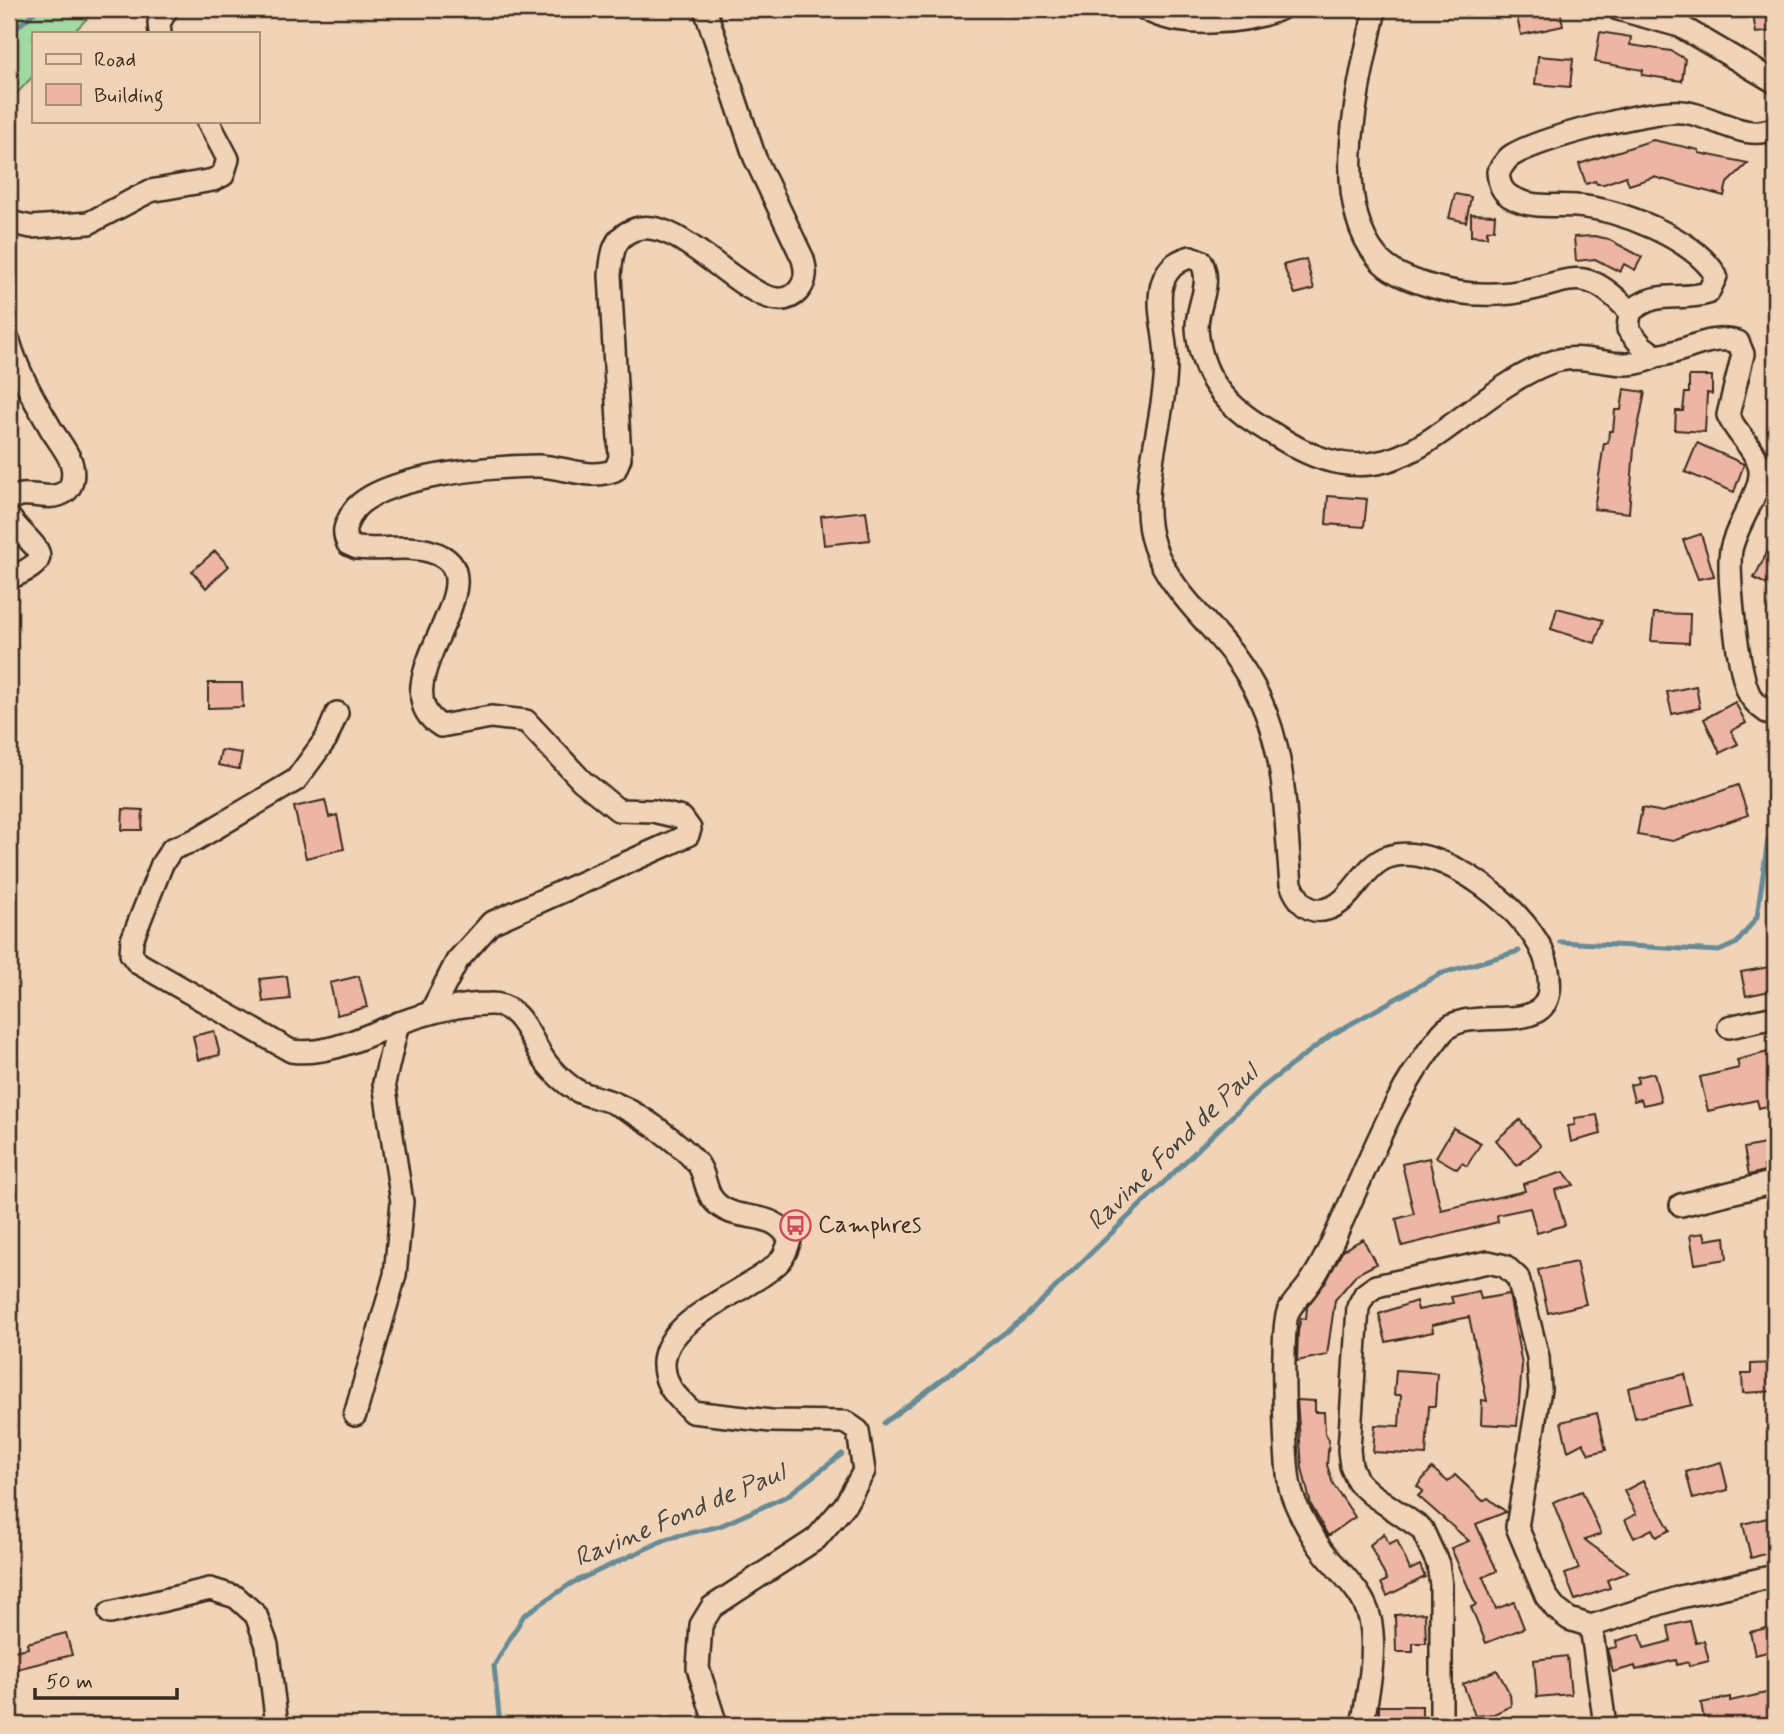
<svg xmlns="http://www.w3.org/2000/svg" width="1784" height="1734" font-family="Mynerve,sans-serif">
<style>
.green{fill:#9fdaa1;stroke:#6d8260;stroke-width:2}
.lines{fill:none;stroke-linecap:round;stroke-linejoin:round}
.stream{stroke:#678b96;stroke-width:5}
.building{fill:#edb6a4;stroke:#3b2a1e;stroke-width:2}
.minor-casing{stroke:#3b2a1e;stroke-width:26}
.minor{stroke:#f1d4b8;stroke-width:21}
.labels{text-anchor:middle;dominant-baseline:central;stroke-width:6;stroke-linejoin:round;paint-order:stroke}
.poi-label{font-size:24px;fill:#3b2a1e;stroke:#f1d4b8;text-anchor:start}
.water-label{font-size:26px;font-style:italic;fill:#46423c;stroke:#f1d4b8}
</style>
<rect width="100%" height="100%" fill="#f1d4b8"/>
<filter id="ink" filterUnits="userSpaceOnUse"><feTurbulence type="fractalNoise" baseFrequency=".0143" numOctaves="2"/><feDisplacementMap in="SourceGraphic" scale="14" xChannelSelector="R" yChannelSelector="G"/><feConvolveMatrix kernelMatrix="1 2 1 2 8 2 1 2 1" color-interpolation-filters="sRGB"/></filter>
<g filter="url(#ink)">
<path class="green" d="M 9,9 L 96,9 L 73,33 L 33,33 L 33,76 L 9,102 Z"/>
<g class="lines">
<g class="stream">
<path d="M 9,34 L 38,9"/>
<path d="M 1560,942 L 1719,951 L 1737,943 L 1757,917 L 1768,839 L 1775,830"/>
<path d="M 884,1423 L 1023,1319 L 1259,1090 L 1331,1035 L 1440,974 L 1519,951"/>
<path d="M 500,1725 L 494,1666 L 524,1615 L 572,1583 L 669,1538 L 720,1526 L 787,1496 L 842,1454"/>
</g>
</g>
<g class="building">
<path d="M 1515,9 L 1560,9 L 1563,26 L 1521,35 Z"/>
<path d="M 1752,9 L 1775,9 L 1775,31 L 1756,33 Z"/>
<path d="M 1600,32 L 1631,37 L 1630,45 L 1671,51 L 1685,59 L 1682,81 L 1642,75 L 1643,70 L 1595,62 Z"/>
<path d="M 1538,56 L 1573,59 L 1570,87 L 1535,84 Z"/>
<path d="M 1653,140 L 1699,150 L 1699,153 L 1748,163 L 1727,183 L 1724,196 L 1654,177 L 1629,185 L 1626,176 L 1604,184 L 1597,184 L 1595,181 L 1586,184 L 1579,164 Z"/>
<path d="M 1455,194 L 1471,197 L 1466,222 L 1449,218 Z"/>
<path d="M 1471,214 L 1495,215 L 1494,229 L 1487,231 L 1487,237 L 1471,236 Z"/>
<path d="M 1595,236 L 1608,239 L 1642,257 L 1635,270 L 1624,264 L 1620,272 L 1595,259 L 1576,261 L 1574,237 Z"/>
<path d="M 1306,259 L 1314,289 L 1295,294 L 1283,265 Z"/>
<path d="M 1689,376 L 1712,376 L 1712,394 L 1707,393 L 1705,432 L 1675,430 L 1676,411 L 1683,411 L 1685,393 L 1689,393 Z"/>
<path d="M 1624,389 L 1645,392 L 1634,448 L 1629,513 L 1594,509 L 1604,443 L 1608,443 L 1609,431 L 1613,431 L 1615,410 L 1621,410 Z"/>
<path d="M 1697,443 L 1744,464 L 1734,492 L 1685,472 Z"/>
<path d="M 1328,496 L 1367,499 L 1364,527 L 1326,524 Z"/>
<path d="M 866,511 L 870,540 L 824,545 L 821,516 Z"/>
<path d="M 1701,534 L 1714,576 L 1698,579 L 1683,540 Z"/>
<path d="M 1775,537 L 1775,589 L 1754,578 Z"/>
<path d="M 215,551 L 229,566 L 206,588 L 192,571 Z"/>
<path d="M 1557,608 L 1603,620 L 1595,643 L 1551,629 Z"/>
<path d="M 1654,613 L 1690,614 L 1689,643 L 1651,641 Z"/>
<path d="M 208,683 L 242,683 L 243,707 L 208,708 Z"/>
<path d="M 1696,686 L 1700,708 L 1672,714 L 1667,692 Z"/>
<path d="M 1735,702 L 1746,723 L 1731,731 L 1738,744 L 1720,753 L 1704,719 Z"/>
<path d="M 221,750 L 242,753 L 239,769 L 218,765 Z"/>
<path d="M 1738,785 L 1748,815 L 1673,841 L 1637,835 L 1642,808 L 1663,812 Z"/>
<path d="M 325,800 L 329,817 L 337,815 L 344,849 L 306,858 L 294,807 Z"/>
<path d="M 123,809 L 143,810 L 142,830 L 122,830 Z"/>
<path d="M 1775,966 L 1775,990 L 1746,996 L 1741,972 Z"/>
<path d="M 287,976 L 290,999 L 263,1002 L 260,979 Z"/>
<path d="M 359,976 L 367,1007 L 337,1015 L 330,983 Z"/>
<path d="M 214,1031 L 220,1055 L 198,1060 L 193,1036 Z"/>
<path d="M 1768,1052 L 1775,1079 L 1775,1104 L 1759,1108 L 1757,1100 L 1708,1111 L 1700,1077 L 1739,1068 L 1737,1060 Z"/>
<path d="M 1654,1073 L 1661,1101 L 1643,1105 L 1641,1099 L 1634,1101 L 1630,1085 L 1638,1083 L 1637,1077 Z"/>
<path d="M 1597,1115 L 1601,1134 L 1571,1142 L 1568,1126 L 1575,1125 L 1574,1118 Z"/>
<path d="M 1520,1120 L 1541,1146 L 1517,1166 L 1496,1140 Z"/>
<path d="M 1453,1128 L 1481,1143 L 1467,1166 L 1462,1163 L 1457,1169 L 1436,1157 Z"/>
<path d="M 1775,1142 L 1775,1163 L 1764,1166 L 1765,1171 L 1749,1175 L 1744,1148 Z"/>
<path d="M 1429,1158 L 1441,1210 L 1525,1191 L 1523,1184 L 1564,1172 L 1574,1185 L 1555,1190 L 1565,1225 L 1537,1233 L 1530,1208 L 1497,1215 L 1498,1222 L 1402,1246 L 1396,1219 L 1414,1214 L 1402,1164 Z"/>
<path d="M 1704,1233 L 1706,1240 L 1725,1237 L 1727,1259 L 1695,1264 L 1690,1235 Z"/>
<path d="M 1363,1239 L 1376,1264 L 1357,1274 L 1335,1300 L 1327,1355 L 1297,1361 L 1298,1331 L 1301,1318 L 1306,1319 L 1307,1307 L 1327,1280 L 1343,1250 Z"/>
<path d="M 1576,1262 L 1586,1304 L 1548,1313 L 1538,1270 Z"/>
<path d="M 1479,1291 L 1481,1299 L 1509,1294 L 1522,1365 L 1517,1426 L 1481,1424 L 1482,1400 L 1487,1401 L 1469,1317 L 1432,1325 L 1433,1332 L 1386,1342 L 1379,1314 L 1416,1301 L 1418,1310 L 1453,1303 L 1451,1297 Z"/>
<path d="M 1775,1363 L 1775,1391 L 1743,1393 L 1742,1374 L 1751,1374 L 1751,1364 Z"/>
<path d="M 1396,1370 L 1437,1373 L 1435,1406 L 1429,1406 L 1426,1455 L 1373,1452 L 1375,1425 L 1399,1426 L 1401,1395 L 1394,1395 Z"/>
<path d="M 1685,1374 L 1692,1405 L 1635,1418 L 1628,1388 Z"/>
<path d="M 1297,1400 L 1315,1401 L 1315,1412 L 1324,1412 L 1325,1433 L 1329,1440 L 1327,1465 L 1333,1484 L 1355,1517 L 1328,1536 L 1311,1505 L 1302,1468 Z"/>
<path d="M 1597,1413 L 1606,1450 L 1589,1454 L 1583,1443 L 1568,1451 L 1561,1422 Z"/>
<path d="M 1721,1462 L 1728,1490 L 1693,1499 L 1686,1472 Z"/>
<path d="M 1432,1468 L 1448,1482 L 1455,1475 L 1483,1501 L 1488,1498 L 1506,1512 L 1476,1524 L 1497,1571 L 1483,1577 L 1496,1609 L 1514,1602 L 1524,1628 L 1486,1643 L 1471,1607 L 1476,1605 L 1451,1548 L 1469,1541 L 1418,1496 L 1423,1491 L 1417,1486 Z"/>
<path d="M 1643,1481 L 1670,1530 L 1656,1537 L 1652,1529 L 1634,1538 L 1625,1520 L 1636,1514 L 1624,1491 Z"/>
<path d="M 1582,1491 L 1601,1534 L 1585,1540 L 1629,1572 L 1607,1580 L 1610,1588 L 1575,1600 L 1565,1574 L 1579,1569 L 1553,1502 Z"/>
<path d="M 1771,1517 L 1775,1551 L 1751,1558 L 1743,1524 Z"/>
<path d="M 1384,1533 L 1389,1544 L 1397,1540 L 1410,1570 L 1420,1565 L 1425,1577 L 1387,1596 L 1381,1583 L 1387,1580 L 1370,1545 Z"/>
<path d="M 1425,1613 L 1426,1643 L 1413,1643 L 1413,1652 L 1396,1652 L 1395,1615 Z"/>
<path d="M 1690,1621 L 1696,1643 L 1704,1641 L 1709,1661 L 1689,1666 L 1688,1662 L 1677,1665 L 1676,1660 L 1636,1670 L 1635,1666 L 1613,1672 L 1607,1649 L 1617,1647 L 1616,1641 L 1640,1634 L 1644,1648 L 1671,1641 L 1668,1626 Z"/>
<path d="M 1775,1626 L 1775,1650 L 1755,1655 L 1750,1632 Z"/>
<path d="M 66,1633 L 72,1655 L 9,1671 L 9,1652 L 28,1648 L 27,1643 Z"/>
<path d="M 1567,1656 L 1571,1694 L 1537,1697 L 1534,1660 Z"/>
<path d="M 1497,1670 L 1510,1694 L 1511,1706 L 1494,1714 L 1475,1716 L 1463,1684 Z"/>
<path d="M 1775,1691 L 1775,1725 L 1705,1725 L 1701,1703 L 1730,1697 L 1730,1701 Z"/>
<rect x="1379" y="1706" width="43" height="19"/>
</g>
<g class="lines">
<defs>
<g id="minor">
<path d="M 1145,9 C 1179,29 1243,24 1280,9"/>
<path d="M 1375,9 C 1361,78 1327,196 1377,257 C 1389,272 1408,279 1427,285 C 1454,294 1482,296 1511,293 C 1570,285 1581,259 1630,312"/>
<path d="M 1618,9 L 1680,26 L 1775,82"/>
<path d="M 160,33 L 159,23 L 167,9"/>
<path d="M 1775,128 C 1745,143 1712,114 1682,112 C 1651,109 1537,139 1511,156 C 1506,159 1502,167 1498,172 C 1499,184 1502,193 1513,198 C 1533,209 1554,204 1576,206 C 1617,208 1696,239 1716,276 L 1708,293 C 1677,302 1658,288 1630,312 L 1628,329 L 1642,346 L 1656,356 C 1684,353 1711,333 1738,342 L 1743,354 L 1728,415 C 1736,434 1757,450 1760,470 C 1762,492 1736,524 1731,550 C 1727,573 1738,679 1751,697 C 1757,706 1766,712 1775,717"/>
<path d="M 9,222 L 31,227 L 89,223 L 150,191 L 213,180 L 223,175 L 228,159 L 208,121"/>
<path d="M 9,341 C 18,373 35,401 51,429 C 57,439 67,451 71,462 C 74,471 74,486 65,492 C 47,504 25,486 9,501"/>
<path d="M 9,517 C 30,547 64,557 9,578"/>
<path d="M 337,713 L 326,739 L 296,780 L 195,840 L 172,849 L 162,864 L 132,940 L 131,954 L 138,963 L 291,1051 C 328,1056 362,1037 397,1024 C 426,1013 459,1004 490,1004 C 521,1003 530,1040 545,1061 C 552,1071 566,1084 576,1090 C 588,1097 604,1098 616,1104 C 641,1115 679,1142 697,1163 C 706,1173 704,1190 714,1201 C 737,1226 772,1206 790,1240 C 788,1246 785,1255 781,1260 C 750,1295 637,1323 670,1387 C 675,1396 685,1404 692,1412 L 771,1421 L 845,1422 L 858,1431 L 864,1471 L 845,1505 L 816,1539 L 712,1607 L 701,1625 L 698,1668 L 716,1725"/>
<path d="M 431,1012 L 457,961 L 491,923 L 669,844 L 688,835 L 690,829 L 682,818 L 653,811 L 618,810 L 582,781 L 526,721 L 491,717 L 441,726 C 374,686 508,576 432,552 C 410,544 381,551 357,548 L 348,544 C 342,532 345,526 351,515 C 370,476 495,466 537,466 C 564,466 588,481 615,470 L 620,458 L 610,275 C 612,256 612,238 633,230 C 685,209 762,333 799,290 C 807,280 806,270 803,259 L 755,158 L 705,9"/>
<path d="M 1729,1027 L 1775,1017"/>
<path d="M 1681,1205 L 1775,1182"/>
<path d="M 355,1415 L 395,1275 L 402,1202 L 384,1083 L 398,1023"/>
<path d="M 110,1613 L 210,1589 L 236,1597 L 256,1615 L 267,1645 L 277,1725"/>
<path d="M 1591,1626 L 1605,1725"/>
<path d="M 1362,1725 C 1368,1694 1377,1651 1370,1619 C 1363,1588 1334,1569 1317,1543 C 1307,1527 1294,1505 1290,1487 C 1285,1463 1280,1330 1288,1312 C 1293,1302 1301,1295 1307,1287 C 1316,1275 1323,1262 1329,1249 C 1366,1173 1388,1100 1442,1033 C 1470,998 1566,1050 1547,965 C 1536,914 1439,839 1388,857 C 1362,866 1353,902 1327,909 C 1307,915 1297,899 1291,884 C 1283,799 1288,728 1235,657 C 1208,621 1169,589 1154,546 C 1135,493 1166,420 1166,363 C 1167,339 1157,313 1161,289 C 1164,272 1174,261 1191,257 L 1201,261 C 1213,284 1197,304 1197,327 C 1198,348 1205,371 1217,387 C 1235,413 1260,426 1287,442 C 1403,512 1452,401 1549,363 C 1589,348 1618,377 1656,356"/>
<path d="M 1441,1725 L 1441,1585 L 1438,1564 L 1422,1529 L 1371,1494 L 1358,1482 L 1351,1466 L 1349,1450 L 1358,1307 L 1365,1294 L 1376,1286 L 1488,1262 L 1505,1266 L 1518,1278 L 1538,1357 L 1540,1389 L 1517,1527 L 1546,1596 L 1556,1609 L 1569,1619 L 1591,1626 L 1680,1597 L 1775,1576"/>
</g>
</defs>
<use href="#minor" class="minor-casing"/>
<use href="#minor" class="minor"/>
</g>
</g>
<defs>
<symbol id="bus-ring" viewBox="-11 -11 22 22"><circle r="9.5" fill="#f1d4b8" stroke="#d1495b" stroke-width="1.5"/><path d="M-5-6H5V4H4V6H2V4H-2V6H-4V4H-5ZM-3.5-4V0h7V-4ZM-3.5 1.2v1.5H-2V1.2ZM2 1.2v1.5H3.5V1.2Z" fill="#d1495b"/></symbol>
</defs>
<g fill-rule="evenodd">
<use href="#bus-ring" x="778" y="1208" width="35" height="35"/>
</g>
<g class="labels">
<g class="poi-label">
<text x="818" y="1225">Camphres</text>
</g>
<g class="water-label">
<text transform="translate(1173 1148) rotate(-44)">Ravine Fond de Paul</text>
<text transform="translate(680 1516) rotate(-23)">Ravine Fond de Paul</text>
</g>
</g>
<rect width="1784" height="1734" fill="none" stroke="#f1d4b8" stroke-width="35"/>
<rect x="18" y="18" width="1749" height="1699" fill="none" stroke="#3b2a1e" stroke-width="2.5" filter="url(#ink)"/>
<rect x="32" y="32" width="228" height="91" fill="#f1d4b8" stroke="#a8907a" stroke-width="2"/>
<rect x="46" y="54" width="35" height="10" fill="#f1d4b8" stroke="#a8907a" stroke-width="2"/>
<text x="94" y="66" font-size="21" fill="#3b2a1e">Road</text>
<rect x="46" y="84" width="35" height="21" fill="#edb6a4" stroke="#a8907a" stroke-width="2"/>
<text x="94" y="102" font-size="21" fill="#3b2a1e">Building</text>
<path d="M35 1688v10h142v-10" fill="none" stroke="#3b2a1e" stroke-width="3.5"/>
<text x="46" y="1688" font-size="21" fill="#3b2a1e" stroke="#f1d4b8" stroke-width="5" paint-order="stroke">50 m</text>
</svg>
